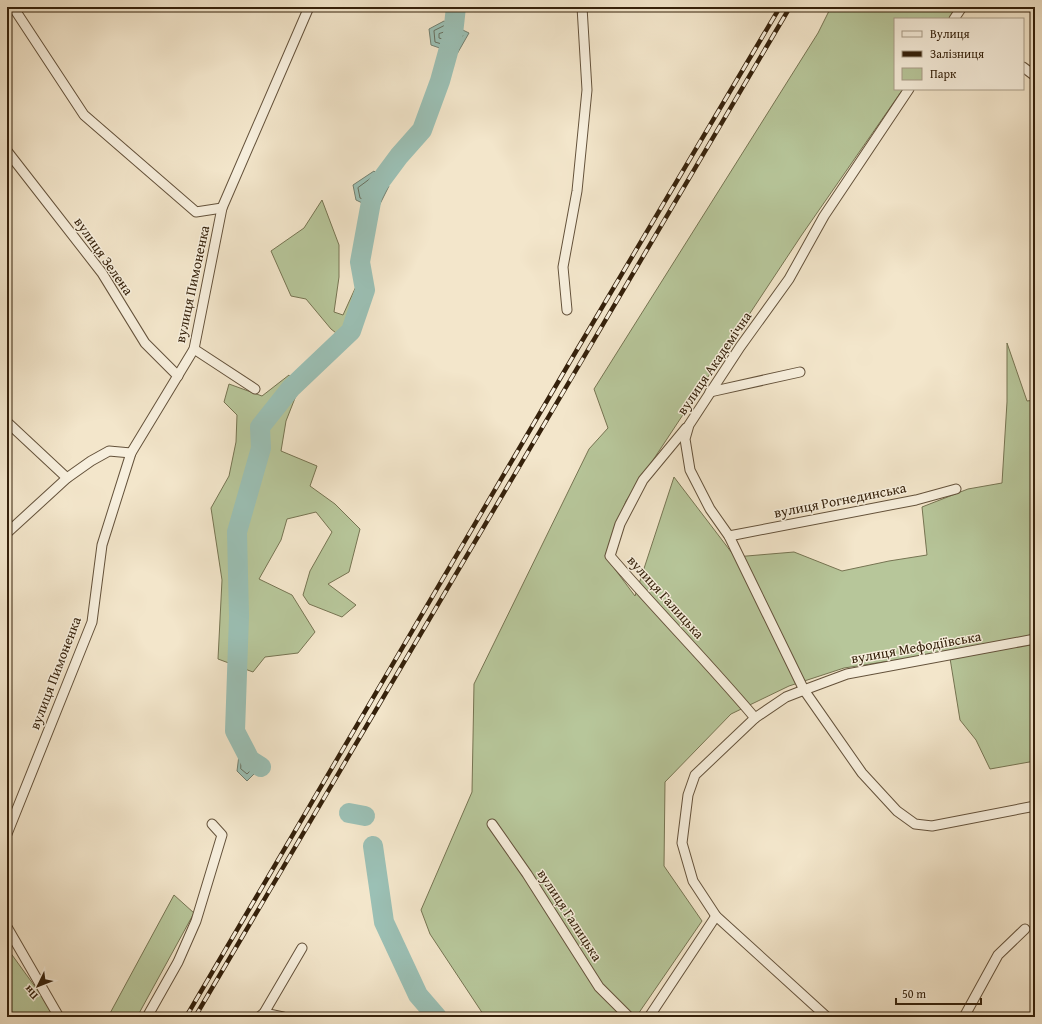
<svg xmlns="http://www.w3.org/2000/svg" width="1042" height="1024" font-family="'Gentium Book Plus',serif">
<style>
.green{fill:#b7c69a;stroke:#767452}
.water{fill:#9bc0b5;stroke:#728071}
.lines{fill:none;stroke-linecap:round;stroke-linejoin:round}
.shore{stroke:#687060;stroke-width:1}
.river{stroke:#9bc0b5;stroke-width:20}
.minor-casing{stroke:#64523b;stroke-width:11}
.minor{stroke:#f7efdd;stroke-width:9}
.rail-casing{stroke:#35210b;stroke-width:4.5}
.rail{stroke:#f7efdd;stroke-width:3;stroke-dasharray:9;stroke-linecap:butt}
.labels{text-anchor:middle;dominant-baseline:central;stroke-width:3;stroke-linejoin:round;paint-order:stroke}
.street-label{font-size:14px;fill:#35210b;stroke:#f7efdd}
</style>
<rect width="100%" height="100%" fill="#f3e6cb"/>
<filter id="stains"><feTurbulence type="fractalNoise" baseFrequency=".005" numOctaves="4"/><feColorMatrix values="0 0 0 0 .2 0 0 0 0 .09 0 0 0 0 .02 0 0 0 .5 -.17"/></filter>
<radialGradient id="worn" r=".72"><stop offset=".6" stop-color="#630" stop-opacity="0"/><stop offset="1" stop-color="#630" stop-opacity=".3"/></radialGradient>
<g class="green">
<path d="M 831,7 L 960,7 L 952,19 L 895,19 L 895,89 L 903,89 L 801,236 L 626,501 L 605,556 L 635,596 L 674,477 L 735,557 L 794,552 L 842,571 L 889,561 L 927,555 L 922,507 L 968,489 L 1002,483 L 1007,402 L 1007,343 L 1027,401 L 1035,400 L 1035,761 L 990,769 L 976,740 L 960,720 L 949,652 L 844,668 L 789,686 L 731,714 L 665,782 L 664,866 L 702,921 L 636,1017 L 485,1017 L 430,934 L 421,910 L 472,792 L 474,684 L 589,449 L 608,428 L 594,389 L 818,33 Z"/>
<path d="M 322,200 L 339,245 L 339,277 L 334,312 L 343,315 L 358,282 L 369,301 L 350,344 L 331,329 L 306,299 L 291,296 L 271,251 L 304,228 Z"/>
<path d="M 289,375 L 297,393 L 286,421 L 281,451 L 317,466 L 310,486 L 335,504 L 360,529 L 349,572 L 328,584 L 356,605 L 342,617 L 309,604 L 303,595 L 310,571 L 332,532 L 316,512 L 287,519 L 281,540 L 259,579 L 292,595 L 315,632 L 298,653 L 265,657 L 253,672 L 218,659 L 222,580 L 211,508 L 229,476 L 236,442 L 237,415 L 224,402 L 229,384 L 262,396 Z"/>
<path d="M 174,895 L 194,913 L 137,1017 L 108,1017 Z"/>
<path d="M 7,948 L 57,1017 L 7,1017 Z"/>
</g>
<g class="water">
<path d="M 444,21 L 469,33 L 457,54 L 431,45 L 429,29 Z"/>
<path d="M 374,171 L 389,186 L 377,210 L 356,200 L 353,185 Z"/>
<path d="M 240,740 L 249,747 L 261,767 L 247,781 L 237,771 L 239,755 L 234,747 Z"/>
</g>
<g class="lines">
<g class="shore">
<path d="M 444,26 L 463,35 L 455,48 L 435,42 L 434,31 Z"/>
<path d="M 445,32 L 455,37 L 453,42 L 439,38 L 439,34 Z"/>
<path d="M 373,177 L 383,187 L 374,204 L 360,198 L 358,188 Z"/>
<circle cx="371" cy="191" r="6"/>
<path d="M 242,747 L 246,750 L 256,765 L 247,774 L 241,769 Z"/>
</g>
<g class="river">
<path d="M 261,767 L 250,760 L 235,731 L 239,616 L 237,532 L 261,448 L 260,427 L 291,388 L 351,331 L 365,290 L 360,262 L 373,191 L 399,156 L 422,130 L 440,81 L 453,34 L 456,7"/>
<path d="M 349,813 L 365,816"/>
<path d="M 373,846 L 384,922 L 418,995 L 437,1017"/>
</g>
<defs>
<g id="minor">
<path d="M 13,7 L 84,115 L 196,212 L 222,208"/>
<path d="M 954,19 L 962,7"/>
<path d="M 1023,67 L 1035,76"/>
<path d="M 909,89 L 824,216 L 789,279 L 740,347 L 689,425 L 685,439 L 690,470 L 710,509 L 729,536 L 804,690 L 847,674 L 1035,639"/>
<path d="M 7,151 L 102,273 L 145,343 L 178,376"/>
<path d="M 567,310 L 563,267 L 577,191 L 587,90 L 582,7"/>
<path d="M 194,349 L 255,389"/>
<path d="M 710,392 L 800,372"/>
<path d="M 7,422 L 67,478"/>
<path d="M 686,428 L 643,480 L 620,524 L 610,556 C 657,611 708,662 755,718 L 786,697 L 804,690 L 862,773 L 897,811 L 915,824 L 932,826 L 1035,806"/>
<path d="M 7,533 L 67,478 L 91,461 L 109,451 L 131,453"/>
<path d="M 729,536 L 916,500 L 956,489"/>
<path d="M 755,718 L 695,775 L 688,795 L 682,843 L 693,881 L 716,916 L 827,1017"/>
<path d="M 492,824 L 527,874 L 599,987 L 629,1017"/>
<path d="M 7,834 L 92,622 L 102,545 L 131,453 L 194,349 L 222,208 L 309,7"/>
<path d="M 7,927 L 59,1017"/>
<path d="M 264,1013 L 283,1017"/>
<path d="M 147,1017 L 178,962 L 196,921 L 222,835 L 212,824"/>
<path d="M 259,1017 L 264,1013 L 302,948"/>
<path d="M 649,1017 L 716,916"/>
<path d="M 964,1017 L 998,955 L 1025,929"/>
</g>
</defs>
<use href="#minor" class="minor-casing"/>
<use href="#minor" class="minor"/>
<defs>
<g id="rail">
<path d="M 186,1017 L 578,348 L 780,7"/>
<path d="M 195,1017 L 790,7"/>
</g>
</defs>
<use href="#rail" class="rail-casing"/>
<use href="#rail" class="rail"/>
</g>
<g class="labels">
<g class="street-label">
<text transform="translate(104 256) rotate(55)">вулиця Зелена</text>
<text transform="translate(192 284) rotate(-78)">вулиця Пимоненка</text>
<text transform="translate(714 363) rotate(-56)">вулиця Академічна</text>
<text transform="translate(840 500) rotate(-11)">вулиця Рогнединська</text>
<text transform="translate(666 597) rotate(48)">вулиця Галицька</text>
<text transform="translate(916 647) rotate(-10)">вулиця Мефодіївська</text>
<text transform="translate(55 673) rotate(-69)">вулиця Пимоненка</text>
<text transform="translate(570 915) rotate(57)">вулиця Галицька</text>
</g>
</g>
<rect width="1042" height="1024" fill="none" stroke="#f3e6cb" stroke-width="24"/>
<rect x="8" y="8" width="1026" height="1008" fill="none" stroke="#35210b" stroke-width="2"/>
<rect x="12" y="12" width="1018" height="1000" fill="none" stroke="#35210b"/>
<rect x="894" y="18" width="130" height="72" fill="#f7efdd" stroke="#a99d89"/>
<rect x="902" y="31" width="20" height="6" fill="#f7efdd" stroke="#a99d89"/>
<text x="930" y="38" font-size="12" fill="#35210b">Вулиця</text>
<rect x="902" y="51" width="20" height="6" fill="#35210b" stroke="#a99d89"/>
<text x="930" y="58" font-size="12" fill="#35210b">Залізниця</text>
<rect x="902" y="68" width="20" height="12" fill="#b7c69a" stroke="#a99d89"/>
<text x="930" y="78" font-size="12" fill="#35210b">Парк</text>
<g transform="translate(38 986) rotate(227)" stroke="#f7efdd" stroke-width="3" paint-order="stroke">
<path d="M0-3L7 15L0 10L-7 15Z" fill="#35210b"/>
<text y="-6" font-size="11" font-weight="bold" text-anchor="middle" fill="#35210b">Пн</text>
</g>
<path d="M896 998v6h85v-6" fill="none" stroke="#35210b" stroke-width="2"/>
<text x="902" y="998" font-size="12" fill="#35210b" stroke="#f7efdd" stroke-width="3" paint-order="stroke">50 m</text>
<rect width="100%" height="100%" filter="url(#stains)"/>
<rect width="100%" height="100%" fill="url(#worn)"/>
</svg>
